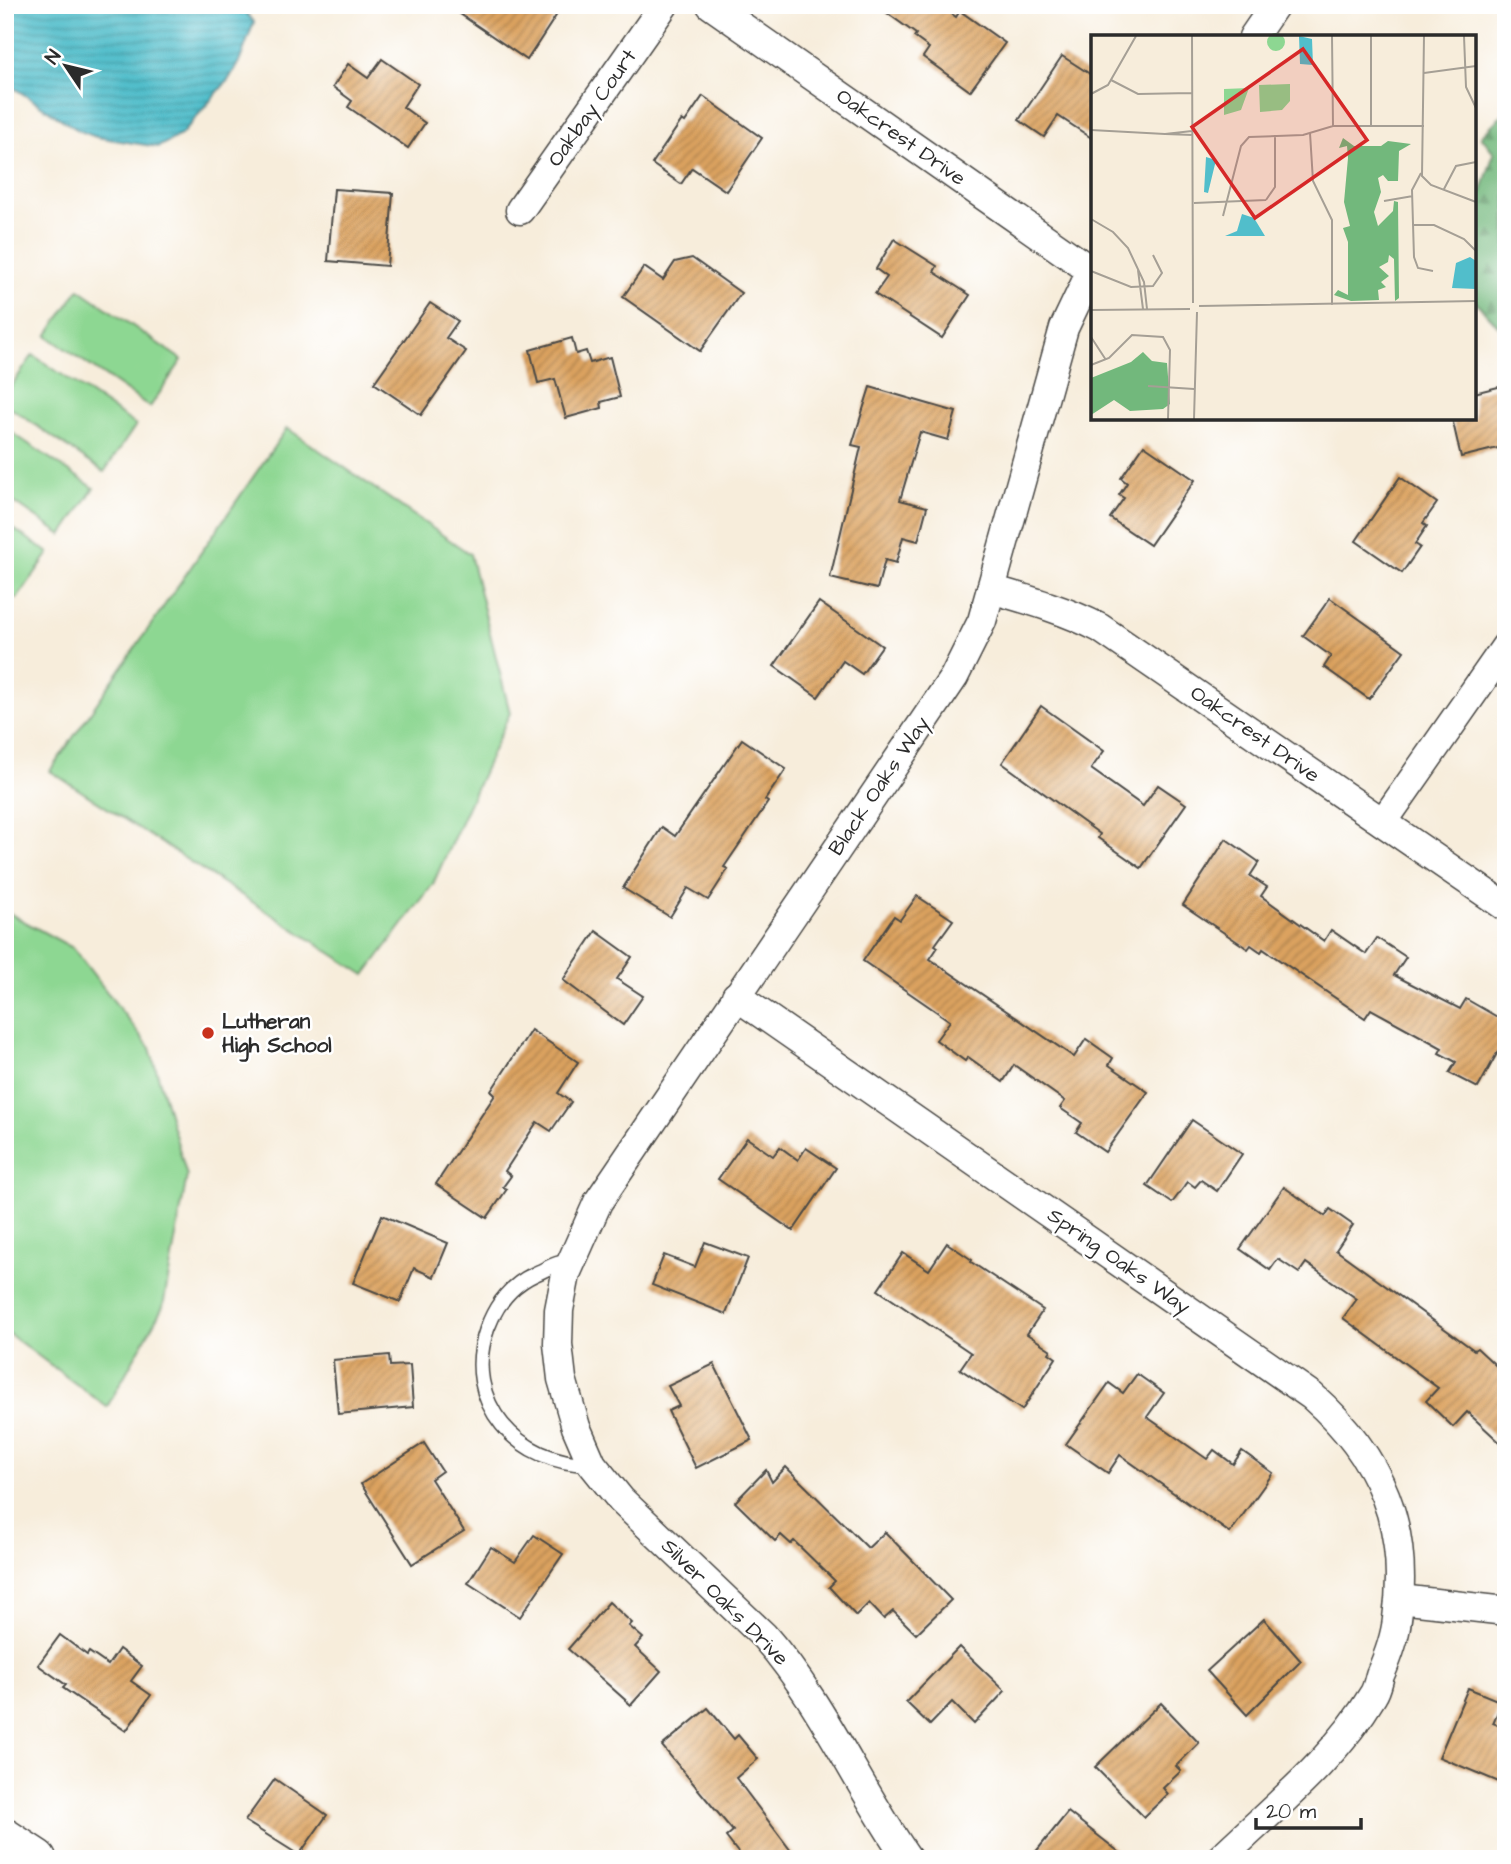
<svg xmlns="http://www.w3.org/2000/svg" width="1511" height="1864" font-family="'Architects Daughter',sans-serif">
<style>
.forest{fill:url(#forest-firs);stroke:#4e7254;stroke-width:2}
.park{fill:#8dd792;stroke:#5c815e;stroke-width:2}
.water{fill:url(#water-rules);stroke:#3e747b;stroke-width:2}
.building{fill:url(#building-hatch)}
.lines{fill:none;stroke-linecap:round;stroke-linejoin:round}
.service-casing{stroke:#4a4845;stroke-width:17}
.minor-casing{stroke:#4a4845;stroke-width:31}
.secondary-casing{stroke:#4a4845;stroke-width:41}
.service{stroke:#fff;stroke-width:14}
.minor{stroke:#fff;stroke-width:28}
.secondary{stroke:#fff;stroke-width:38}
.poi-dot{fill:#c8321e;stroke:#fff;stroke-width:2.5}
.labels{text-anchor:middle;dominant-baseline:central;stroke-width:5;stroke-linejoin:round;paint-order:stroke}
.street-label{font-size:21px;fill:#2b2b2b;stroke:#fff}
.poi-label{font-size:21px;font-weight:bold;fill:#2b2b2b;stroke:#fff;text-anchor:start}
.inset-road{fill:none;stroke:#a59f95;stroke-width:2}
.view{fill:#d62828;fill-opacity:0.15;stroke:#d62828;stroke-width:3.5}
.inset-edge{fill:none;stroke:#2b2b2b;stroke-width:3.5}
</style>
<defs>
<pattern id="forest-firs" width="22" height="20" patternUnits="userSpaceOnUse" patternTransform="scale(1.75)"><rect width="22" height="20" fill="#72b87c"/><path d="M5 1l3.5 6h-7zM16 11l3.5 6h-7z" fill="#5e9666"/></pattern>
<pattern id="water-rules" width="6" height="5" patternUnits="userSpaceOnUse" patternTransform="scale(1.75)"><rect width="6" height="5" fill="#51becb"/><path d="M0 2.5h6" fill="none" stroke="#439ba5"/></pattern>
<pattern id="building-hatch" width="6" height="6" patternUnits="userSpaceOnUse" patternTransform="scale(1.75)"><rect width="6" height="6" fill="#dba25f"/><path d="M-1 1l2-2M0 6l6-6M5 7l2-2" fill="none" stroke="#b2844f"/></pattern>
</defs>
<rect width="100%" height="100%" fill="#fff"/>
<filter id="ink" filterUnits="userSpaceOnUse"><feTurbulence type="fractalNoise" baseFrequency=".0143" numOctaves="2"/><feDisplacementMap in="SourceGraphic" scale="14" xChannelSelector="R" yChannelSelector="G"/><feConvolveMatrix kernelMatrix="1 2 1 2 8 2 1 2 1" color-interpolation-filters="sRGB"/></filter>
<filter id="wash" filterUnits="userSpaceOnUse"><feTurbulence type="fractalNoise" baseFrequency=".00686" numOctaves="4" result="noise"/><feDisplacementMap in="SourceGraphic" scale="28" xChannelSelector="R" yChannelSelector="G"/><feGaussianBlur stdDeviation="1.57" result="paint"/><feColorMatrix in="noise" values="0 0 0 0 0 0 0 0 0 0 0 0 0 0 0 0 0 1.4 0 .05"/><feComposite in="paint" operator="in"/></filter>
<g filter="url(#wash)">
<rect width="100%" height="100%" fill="#f7eddb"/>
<path class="forest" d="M 1506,111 L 1506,329 L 1501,329 L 1474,300 L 1474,194 L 1481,193 L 1494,153 L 1481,136 Z"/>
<g class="park">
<path d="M 79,289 L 182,360 L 150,407 L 47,336 Z"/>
<path d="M 33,355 L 136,425 L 104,472 L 5,404 L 5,395 Z"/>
<path d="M 5,428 L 94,488 L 62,535 L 5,496 Z"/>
<path d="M 287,428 L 470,554 L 510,713 L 433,884 L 365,975 L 50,771 Z"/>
<path d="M 5,523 L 49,553 L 17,599 L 5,592 Z"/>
<path d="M 5,911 L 73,948 L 150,1048 L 187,1176 L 163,1307 L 107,1407 L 5,1331 Z"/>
</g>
<path class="water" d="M 5,5 L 240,5 L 254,22 L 240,60 L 229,79 L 181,135 L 158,147 L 96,137 L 78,130 L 5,82 Z"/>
<g id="blocks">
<g class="building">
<path d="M 447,5 L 563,5 L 527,60 Z"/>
<path d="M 876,5 L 940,5 L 956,17 L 960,11 L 1005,43 L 970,91 L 923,57 L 929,48 L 914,37 L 916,34 Z"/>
<path d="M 1062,56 L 1093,76 L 1093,139 L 1058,116 L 1044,137 L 1019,120 Z"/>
<path d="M 382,59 L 418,84 L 403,107 L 425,123 L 408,148 L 348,107 L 352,101 L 333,87 L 348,64 L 368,78 Z"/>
<path d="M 703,96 L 762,138 L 726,191 L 692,168 L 681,184 L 652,164 L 682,120 L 685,122 Z"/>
<path d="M 334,189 L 393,193 L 387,266 L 328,261 Z"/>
<path d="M 894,239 L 937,266 L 934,272 L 970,295 L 942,338 L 875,294 L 887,277 L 876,269 Z"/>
<path d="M 692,258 L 741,293 L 700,351 L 623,297 L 644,267 L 663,280 L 675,262 Z"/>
<path d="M 430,303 L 458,321 L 446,338 L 466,351 L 421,415 L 374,383 Z"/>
<path d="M 572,338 L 576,354 L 586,351 L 590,363 L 610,357 L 620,397 L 601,402 L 602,408 L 566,418 L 555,379 L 538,383 L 530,350 Z"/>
<path d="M 1506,385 L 1506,446 L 1461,457 L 1452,418 L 1474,418 L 1474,393 Z"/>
<path d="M 870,387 L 956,412 L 948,440 L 920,432 L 900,500 L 927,507 L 918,541 L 903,537 L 896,563 L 885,560 L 877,589 L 830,578 L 861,447 L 852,445 Z"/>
<path d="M 1144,445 L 1195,480 L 1150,545 L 1110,518 L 1124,498 L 1119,495 L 1127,483 L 1121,478 Z"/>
<path d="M 1400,477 L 1437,503 L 1423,523 L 1427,526 L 1415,544 L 1420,547 L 1402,573 L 1356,541 Z"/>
<path d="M 1330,598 L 1404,651 L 1369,699 L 1324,667 L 1331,656 L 1303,636 Z"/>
<path d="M 819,602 L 882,646 L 862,674 L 843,661 L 818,697 L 774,666 Z"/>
<path d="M 1041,706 L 1104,751 L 1091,769 L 1143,806 L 1158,785 L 1186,804 L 1141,868 L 1098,838 L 1100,834 L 1002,763 Z"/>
<path d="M 742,739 L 786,769 L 765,800 L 768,802 L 724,867 L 728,869 L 708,900 L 688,888 L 670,917 L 623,888 L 662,827 L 675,836 Z"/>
<path d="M 1226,839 L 1259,862 L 1250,876 L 1267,887 L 1261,896 L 1324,941 L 1331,930 L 1366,954 L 1377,938 L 1406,957 L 1394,975 L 1460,1009 L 1466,999 L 1506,1022 L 1506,1037 L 1478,1088 L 1449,1073 L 1456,1062 L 1439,1053 L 1442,1048 L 1371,1009 L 1365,1018 L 1263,949 L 1261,952 L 1251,945 L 1248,949 L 1183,905 Z"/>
<path d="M 917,896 L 953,920 L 935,945 L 938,947 L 930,959 L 1074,1057 L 1086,1039 L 1113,1058 L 1109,1065 L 1148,1092 L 1105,1152 L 1076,1132 L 1082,1123 L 1060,1108 L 1065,1101 L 1014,1065 L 1003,1082 L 968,1057 L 965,1061 L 936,1040 L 950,1021 L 863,961 L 894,916 L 900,920 Z"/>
<path d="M 596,931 L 632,957 L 617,979 L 643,996 L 623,1025 L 563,980 Z"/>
<path d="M 531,1030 L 578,1062 L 558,1093 L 571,1102 L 551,1131 L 537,1122 L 505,1171 L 511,1176 L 503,1187 L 507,1189 L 487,1218 L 436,1184 L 495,1095 L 491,1091 Z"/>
<path d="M 1192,1120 L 1242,1154 L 1217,1191 L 1201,1180 L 1195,1187 L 1188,1182 L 1172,1203 L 1147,1186 Z"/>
<path d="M 747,1138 L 773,1156 L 780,1147 L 798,1160 L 806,1148 L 836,1168 L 793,1231 L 718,1179 Z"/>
<path d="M 1284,1187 L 1325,1216 L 1330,1209 L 1353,1225 L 1336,1250 L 1474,1350 L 1477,1348 L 1506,1375 L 1506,1448 L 1467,1412 L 1453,1427 L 1426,1401 L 1438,1388 L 1343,1318 L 1357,1299 L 1306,1263 L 1299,1273 L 1278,1259 L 1270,1270 L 1240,1249 Z"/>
<path d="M 382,1215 L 448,1243 L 434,1277 L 414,1268 L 400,1302 L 353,1283 Z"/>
<path d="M 705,1242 L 748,1258 L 726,1314 L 652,1285 L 664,1255 L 695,1267 Z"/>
<path d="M 947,1243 L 972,1260 L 971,1262 L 1043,1310 L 1027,1334 L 1051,1350 L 1049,1353 L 1056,1358 L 1022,1410 L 960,1369 L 971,1353 L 878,1290 L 903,1253 L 929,1270 Z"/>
<path d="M 389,1355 L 390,1366 L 410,1365 L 413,1407 L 338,1414 L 333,1360 Z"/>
<path d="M 714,1364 L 752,1440 L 696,1468 L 668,1411 L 679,1406 L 668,1386 Z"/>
<path d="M 1137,1374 L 1164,1393 L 1147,1417 L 1207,1459 L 1214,1450 L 1233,1464 L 1242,1451 L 1273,1473 L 1230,1533 L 1120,1455 L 1108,1473 L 1066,1444 L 1109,1383 L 1123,1393 Z"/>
<path d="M 424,1443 L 442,1471 L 431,1479 L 464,1531 L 412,1564 L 361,1484 Z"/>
<path d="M 786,1467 L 868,1548 L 885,1532 L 951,1600 L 916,1634 L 893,1611 L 884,1619 L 869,1603 L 856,1616 L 829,1587 L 835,1581 L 794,1541 L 791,1544 L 781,1535 L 775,1541 L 735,1502 L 766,1470 L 772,1482 Z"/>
<path d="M 534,1535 L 563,1554 L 520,1617 L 468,1583 L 491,1547 L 515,1562 Z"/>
<path d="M 609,1602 L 632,1623 L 629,1626 L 643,1638 L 635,1647 L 661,1671 L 631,1705 L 568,1649 Z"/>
<path d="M 1264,1619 L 1301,1661 L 1247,1715 L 1207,1671 Z"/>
<path d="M 60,1635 L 87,1655 L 89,1652 L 108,1665 L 119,1649 L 142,1666 L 131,1681 L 151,1695 L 126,1731 L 63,1688 L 66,1685 L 38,1665 Z"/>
<path d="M 959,1647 L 1005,1691 L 974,1724 L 952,1702 L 930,1725 L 906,1702 Z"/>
<path d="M 1468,1688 L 1502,1702 L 1493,1723 L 1500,1726 L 1499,1730 L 1506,1733 L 1506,1785 L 1439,1757 Z"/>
<path d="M 1161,1703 L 1199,1743 L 1176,1766 L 1181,1771 L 1163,1788 L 1168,1794 L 1144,1817 L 1095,1767 Z"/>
<path d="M 708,1708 L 734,1739 L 738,1735 L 758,1759 L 736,1778 L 797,1859 L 743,1859 L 726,1837 L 733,1831 L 662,1746 Z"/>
<path d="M 275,1779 L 327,1815 L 299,1855 L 245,1821 Z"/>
<path d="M 1068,1812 L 1128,1859 L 1030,1859 Z"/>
</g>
</g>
</g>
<g filter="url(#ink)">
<use href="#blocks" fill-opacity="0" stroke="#4a4845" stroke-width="2"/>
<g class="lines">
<defs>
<path id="service" d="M 570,1262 C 558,1261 547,1269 535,1274 C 511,1285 496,1304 487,1329 C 461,1402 518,1465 592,1464"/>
<g id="minor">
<path d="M 711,5 L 1090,270"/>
<path d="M 1253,37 L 1275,5"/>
<path d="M 520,210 L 664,5"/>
<path d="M 991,589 C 1029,600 1065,610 1100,628 L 1506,907"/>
<path d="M 1383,822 L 1506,646"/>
<path d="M 736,996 L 1312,1396 C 1381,1457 1410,1527 1397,1619 C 1395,1639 1388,1657 1380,1675 C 1378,1682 1377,1689 1373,1695 C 1335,1759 1273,1808 1220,1859"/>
<path d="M 1400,1599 L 1506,1611"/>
<path d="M 908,1859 C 857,1786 823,1703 764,1636 L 621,1500 L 592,1464 L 576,1427 L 562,1379 L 558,1344 L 559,1310 L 566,1274 L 598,1202 L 954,677 L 982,621 L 1064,328 L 1093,267"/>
</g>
<path id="secondary" d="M 5,1838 L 37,1859"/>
</defs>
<use href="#service" class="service-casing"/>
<use href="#minor" class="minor-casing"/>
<use href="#secondary" class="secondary-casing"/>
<use href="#service" class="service"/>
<use href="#minor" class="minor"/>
<use href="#secondary" class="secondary"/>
</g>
</g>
<circle class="poi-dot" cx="208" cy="1033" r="7"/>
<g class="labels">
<g class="street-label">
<text transform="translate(592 108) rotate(-55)">Oakbay Court</text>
<text transform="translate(901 137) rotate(35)">Oakcrest Drive</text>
<text transform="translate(1255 734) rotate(35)">Oakcrest Drive</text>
<text transform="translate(879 786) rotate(-56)">Black Oaks Way</text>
<text transform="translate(1119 1261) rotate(35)">Spring Oaks Way</text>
<text transform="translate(725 1602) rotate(45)">Silver Oaks Drive</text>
</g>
<g class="poi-label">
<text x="222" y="1021">Lutheran<tspan x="222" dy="24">High School</tspan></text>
</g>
</g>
<g transform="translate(1091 35)">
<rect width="385" height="385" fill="#f7eddb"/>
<path d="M 252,103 L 263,111 L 290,111 L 297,106 L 320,109 L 308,116 L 307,146 L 297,146 L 292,140 L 287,143 L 290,157 L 283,177 L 287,191 L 302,176 L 303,166 L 307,167 L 308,263 L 304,266 L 303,224 L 298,220 L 297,227 L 288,232 L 298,241 L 290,247 L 295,252 L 287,255 L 288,265 L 260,266 L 243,260 L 247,255 L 257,260 L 257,207 L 252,193 L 259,191 L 253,167 L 257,123 L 256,111 L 248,113 ZM 52,317 L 61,326 L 76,328 L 79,369 L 72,374 L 39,376 L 23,365 L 0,380 L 0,343 L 40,327 Z" fill="#72b87c"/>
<path d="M176 7a9 9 0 1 1 18 0a9 9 0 1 1-18 0ZM 199,49 L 199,66 L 191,75 L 169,77 L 168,50 ZM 158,53 L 150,75 L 133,80 L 133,54 Z" fill="#8dd792"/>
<path d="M 208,1 L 221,4 L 222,30 L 209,29 ZM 115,122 L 125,125 L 117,158 L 113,157 ZM 151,179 L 163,183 L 174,201 L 134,201 L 146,196 ZM 379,222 L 385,226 L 385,254 L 361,253 L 365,228 Z" fill="#51becb"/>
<path class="inset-road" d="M 101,1 L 102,268M 241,1 L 242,91M 280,1 L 280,91M 333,1 L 331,141 L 340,150 L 385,167M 373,1 L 375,52 L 385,73M 333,38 L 385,31M 20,45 L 47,59 L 101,58M 0,59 L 17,50 L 45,1M 0,95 L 74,99M 101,96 L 74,99 L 102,100M 219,98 L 222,146 L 241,185 L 241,270M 330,138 L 321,155 L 323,222 L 327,233 L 342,236M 353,154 L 365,131 L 385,127M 175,165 L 184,152 L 184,100M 293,166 L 322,161M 103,168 L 175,165M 132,181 L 150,111 L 158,102 L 212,100 L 242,91 L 333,91M 0,184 L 22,197 L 37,213 L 53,247 L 56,274M 323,190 L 343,190 L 373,204 L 385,216M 47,235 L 52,274M 0,236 L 40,252 L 62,251 L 71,238 L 62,220M 108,271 L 385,266M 0,275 L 99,274M 0,302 L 15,325M 0,330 L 18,323 L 41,300 L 72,302 L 79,315 L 77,384M 57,351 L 103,354M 103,384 L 106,277"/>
<path class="view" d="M 212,14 L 276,105 L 164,183 L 101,92 Z"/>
<rect width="385" height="385" class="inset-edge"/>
</g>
<rect width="1511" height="1864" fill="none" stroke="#fff" stroke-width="28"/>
<g transform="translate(66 66) rotate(305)" stroke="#ffffff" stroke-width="5" paint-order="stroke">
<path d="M0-5L12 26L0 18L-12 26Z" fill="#2b2b2b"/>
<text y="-10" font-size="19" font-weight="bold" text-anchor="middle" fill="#2b2b2b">N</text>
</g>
<path d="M1256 1818v10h105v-10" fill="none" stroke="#2b2b2b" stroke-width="3.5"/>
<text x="1266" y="1818" font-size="21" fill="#2b2b2b" stroke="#ffffff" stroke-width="5" paint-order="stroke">20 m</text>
</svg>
